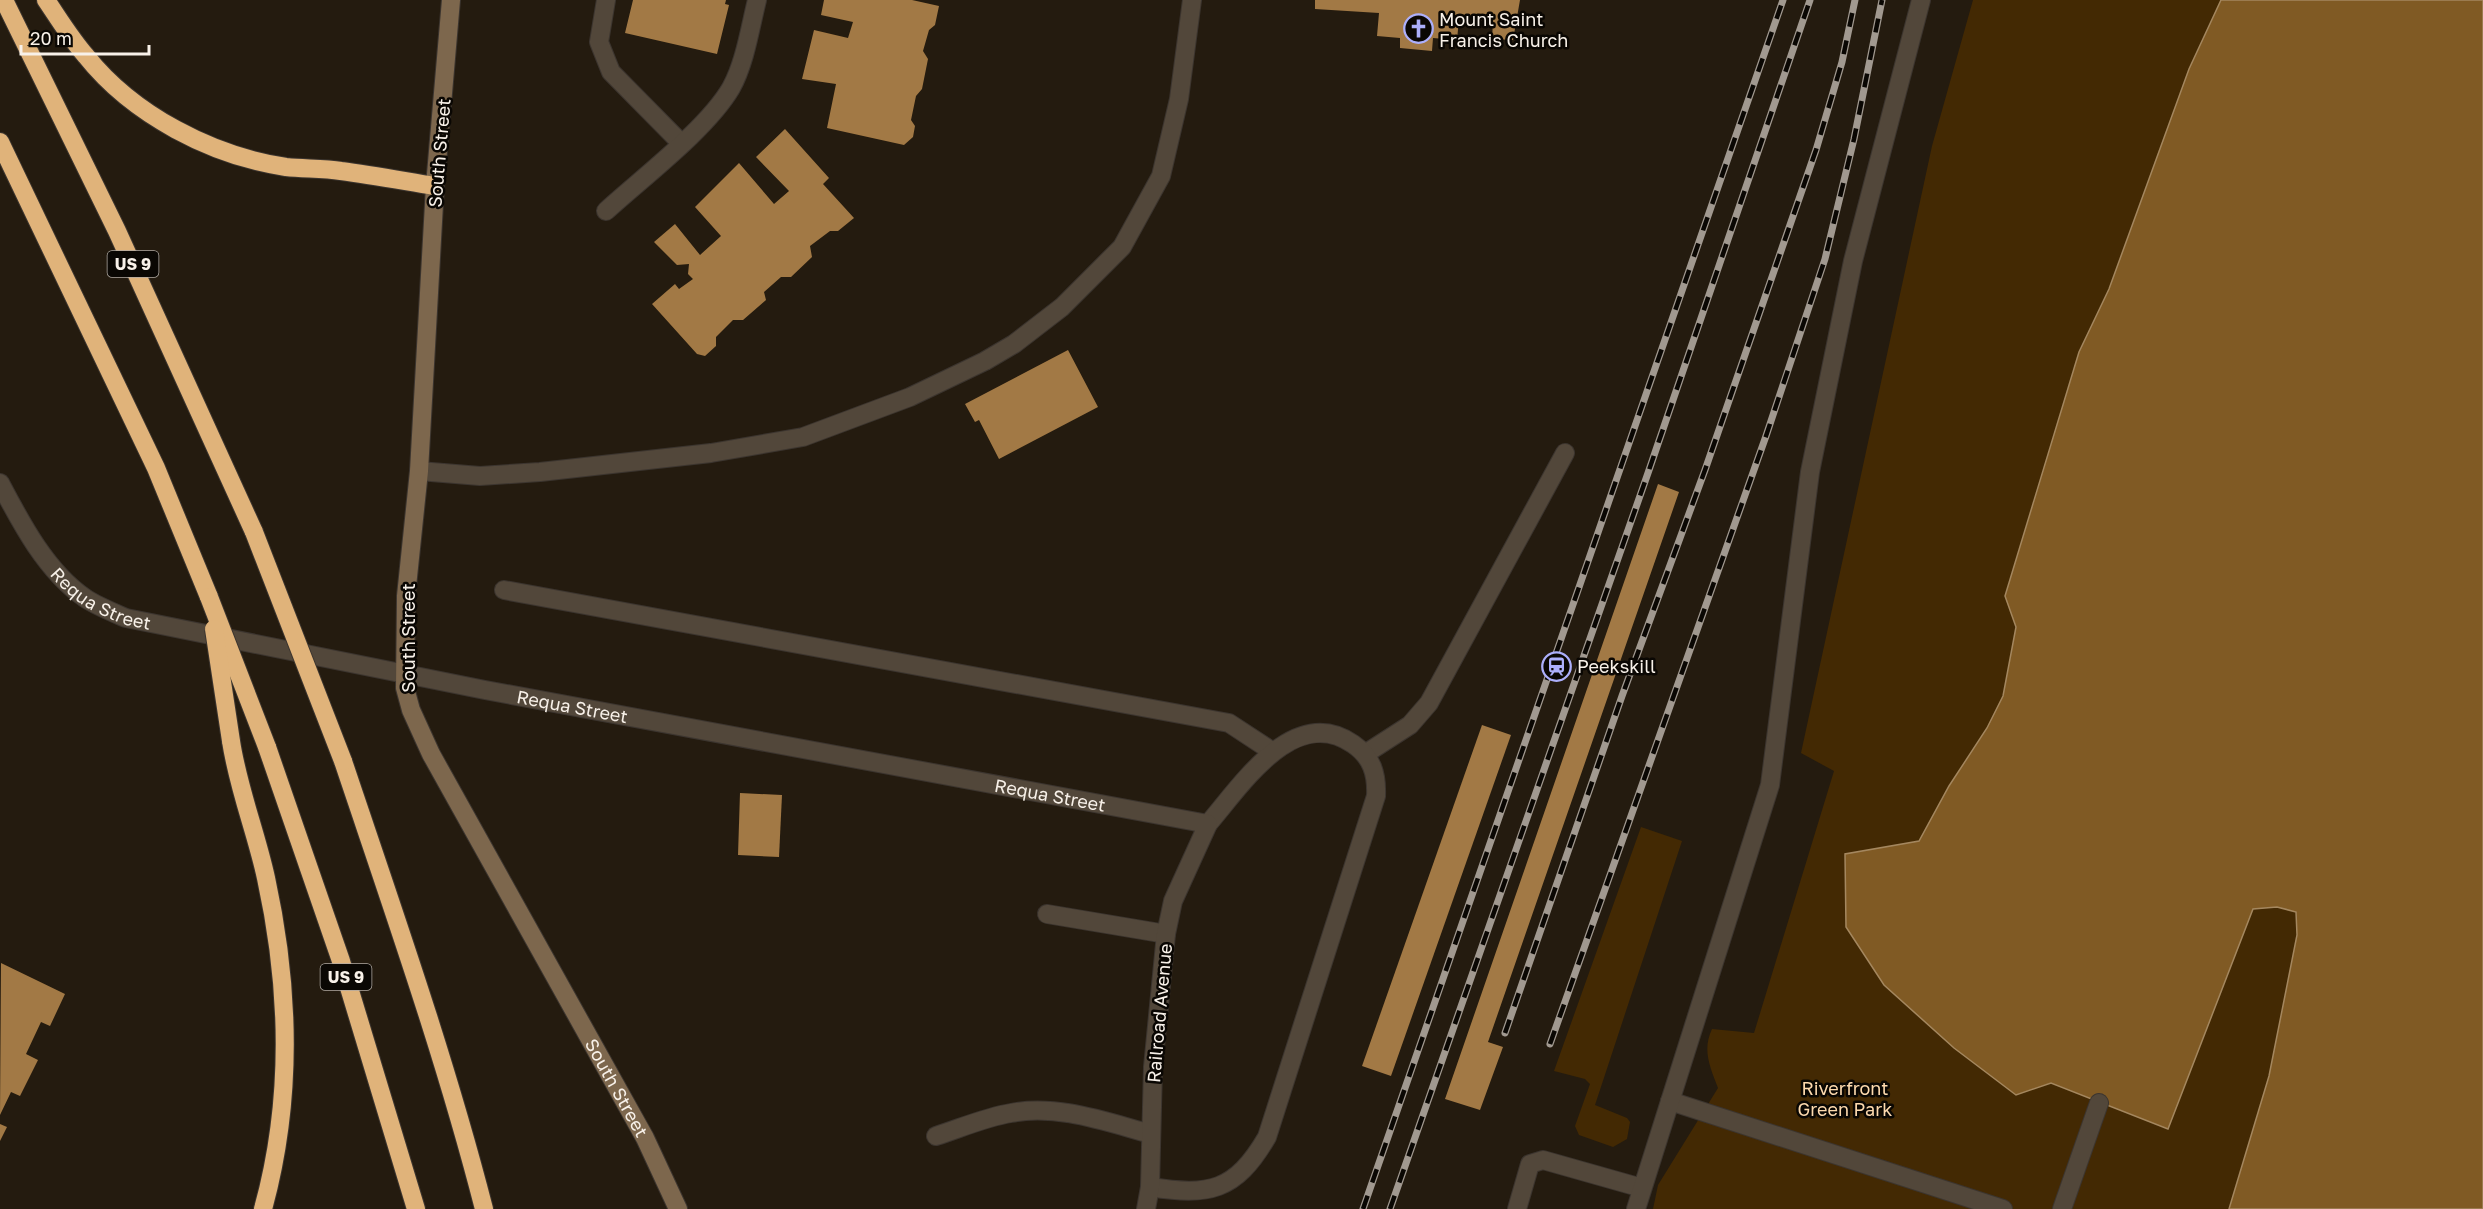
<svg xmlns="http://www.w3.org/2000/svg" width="2483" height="1209" font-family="'Golos Text',sans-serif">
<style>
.green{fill:#432903}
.water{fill:#805a24;stroke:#a4875f;stroke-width:1.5}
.building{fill:#a27945}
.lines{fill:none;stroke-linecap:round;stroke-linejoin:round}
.lane-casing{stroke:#3c352f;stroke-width:20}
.street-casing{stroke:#3c352f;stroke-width:20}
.secondary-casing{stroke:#3c352f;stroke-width:20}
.highway-casing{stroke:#3c352f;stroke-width:20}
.lane{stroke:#52473a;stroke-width:18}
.street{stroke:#52473a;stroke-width:18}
.secondary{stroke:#7d674d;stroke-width:18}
.highway{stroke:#e0b37a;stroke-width:18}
.rail-casing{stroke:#a19990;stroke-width:7}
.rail{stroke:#0a0703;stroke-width:4.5;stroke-dasharray:14;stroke-linecap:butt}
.highway-bridge-casing{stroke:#3c352f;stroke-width:20;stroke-linecap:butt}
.highway-bridge{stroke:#e0b37a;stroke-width:18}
.labels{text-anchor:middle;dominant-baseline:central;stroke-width:5;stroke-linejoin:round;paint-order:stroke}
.shield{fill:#0a0703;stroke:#b1aba4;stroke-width:1.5}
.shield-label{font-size:16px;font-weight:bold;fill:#f8f1e9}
.poi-label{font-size:18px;fill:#f8f1e9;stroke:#0a0703;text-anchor:start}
.street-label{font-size:18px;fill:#f8f1e9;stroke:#0a0703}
.park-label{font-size:18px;fill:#fedaae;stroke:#0a0703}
</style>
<rect width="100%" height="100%" fill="#241b0f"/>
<g class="green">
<path d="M 1973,0 L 2221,0 L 2189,69 L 2109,289 L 2079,352 L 2005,595 L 2016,626 L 2003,696 L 1987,728 L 1949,786 L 1919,841 L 1845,854 L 1846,927 L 2051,1082 L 2168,1128 L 2253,909 L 2277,907 L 2296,912 L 2297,935 L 2269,1076 L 2229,1209 L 1653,1209 L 1658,1185 L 1718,1088 C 1710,1067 1702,1050 1712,1029 L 1754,1033 L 1834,771 L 1801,753 L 1932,146 Z"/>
<path d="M 1641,827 L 1682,841 L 1595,1105 L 1627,1118 L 1630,1122 L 1627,1139 L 1613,1147 L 1579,1135 L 1575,1126 L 1590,1084 L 1585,1079 L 1554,1071 Z"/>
</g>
<path class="water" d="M 2221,0 L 2483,0 L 2483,1209 L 2229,1209 L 2269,1076 L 2297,935 L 2296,912 L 2277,907 L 2253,909 L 2168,1129 L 2051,1083 L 2016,1095 L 1954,1048 L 1884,985 L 1846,927 L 1845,854 L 1919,841 L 1949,786 L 1987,728 L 2003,696 L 2016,627 L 2005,596 L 2079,352 L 2109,289 L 2189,69 Z"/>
<g class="building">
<path d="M 633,0 L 726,0 L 725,4 L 729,5 L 717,54 L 625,33 Z"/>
<path d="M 824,0 L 912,0 L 939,6 L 935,25 L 929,30 L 923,51 L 928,59 L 922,89 L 916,96 L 911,120 L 915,126 L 913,137 L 904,145 L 827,128 L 836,84 L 802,79 L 814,30 L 848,38 L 853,22 L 821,15 Z"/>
<path d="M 1315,0 L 1520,0 L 1513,40 L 1492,39 L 1493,22 L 1459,19 L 1457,40 L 1433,38 L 1432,51 L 1400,48 L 1400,38 L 1377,36 L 1379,13 L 1315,9 Z"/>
<path d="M 785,129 L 829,178 L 823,184 L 854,218 L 838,231 L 830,231 L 810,246 L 812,257 L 791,277 L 781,277 L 764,292 L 766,300 L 743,320 L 733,320 L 716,337 L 716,346 L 705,356 L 697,354 L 652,304 L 675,284 L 679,289 L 693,279 L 688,274 L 689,264 L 677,265 L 654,242 L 675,224 L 700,255 L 721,236 L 695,207 L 739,163 L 774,204 L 789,191 L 756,157 Z"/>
<path d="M 1068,350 L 1098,407 L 999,459 L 979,420 L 975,422 L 965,404 Z"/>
<path d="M 1658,484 L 1679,492 L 1488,1042 L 1503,1047 L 1480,1110 L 1445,1099 Z"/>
<path d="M 1482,725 L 1511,735 L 1391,1076 L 1362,1066 Z"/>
<path d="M 740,793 L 782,795 L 779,857 L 738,855 Z"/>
<path d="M 1,963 L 65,994 L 50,1026 L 41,1022 L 26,1054 L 38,1060 L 20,1096 L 11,1092 L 0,1115 Z"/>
<path d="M 0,1124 L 7,1127 L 0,1141 Z"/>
</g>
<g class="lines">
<defs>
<g id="lane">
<path d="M 504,590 L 1229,723 L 1273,752"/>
<path d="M 1365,754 L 1410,725 L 1429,703 L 1565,453"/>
<path d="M 1047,914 L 1166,934"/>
<path d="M 1670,1101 L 2003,1209"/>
<path d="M 936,1136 C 961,1128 986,1117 1011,1113 C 1058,1104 1106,1122 1151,1134"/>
<path d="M 1150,1187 C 1209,1196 1235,1192 1267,1137 L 1376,796 C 1377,774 1372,757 1353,744 C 1294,703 1241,786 1208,824"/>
<path d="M 1517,1209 L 1530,1164 L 1543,1160 L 1642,1188"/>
<path d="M 2062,1209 L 2099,1103"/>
</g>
<g id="street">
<path d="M 606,0 L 599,42 L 611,72 L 681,143"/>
<path d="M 606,211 C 642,178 707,129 731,88 C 745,63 750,28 757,0"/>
<path d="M 419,471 L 480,476 L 540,472 L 711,453 L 803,437 L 910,397 L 985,361 L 1014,344 L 1062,307 L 1122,247 L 1161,176 L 1179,99 L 1192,0"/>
<path id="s1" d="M 0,483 C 21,523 46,571 85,598 C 97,606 112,612 126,618 L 485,690 L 1208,824 L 1173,901 L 1166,934 L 1153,1067 L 1150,1187 L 1146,1209"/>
<path d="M 1636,1209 L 1770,785 L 1810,472 L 1853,261 L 1921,0"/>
</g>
<g id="secondary">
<path id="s2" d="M 451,0 L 435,186 L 419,471 L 406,596 L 405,688 L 411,710 L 431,754 L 645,1138 L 678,1209"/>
</g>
<g id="highway">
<path d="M 4,0 L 117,231 L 254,532"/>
<path d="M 46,0 C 59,19 71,39 86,56 C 133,115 212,156 286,167 C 304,169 323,168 341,171 C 372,175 404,181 435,186"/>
<path d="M 0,142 L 156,468 L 209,597"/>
<path d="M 231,741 C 238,788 256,832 266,878 C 290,988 293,1100 263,1209"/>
<path d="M 267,747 L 341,961 L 416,1209"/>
<path d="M 343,761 C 393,910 445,1057 484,1209"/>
</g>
</defs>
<use href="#lane" class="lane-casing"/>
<use href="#street" class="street-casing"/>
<use href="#secondary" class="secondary-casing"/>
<use href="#highway" class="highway-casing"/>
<use href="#lane" class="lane"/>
<use href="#street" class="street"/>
<use href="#secondary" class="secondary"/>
<use href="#highway" class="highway"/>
<defs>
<g id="rail">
<path d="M 1505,1033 L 1622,696 L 1705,470 L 1816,150 L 1842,62 L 1855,0"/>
<path d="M 1550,1044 L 1766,436 L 1825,259 L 1854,139 L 1882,0"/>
<path d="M 1363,1209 L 1783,0"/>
<path d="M 1390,1209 L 1648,473 L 1810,0"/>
</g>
</defs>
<use href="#rail" class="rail-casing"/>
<use href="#rail" class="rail"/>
<defs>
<g id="highway-bridge">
<path d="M 254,532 L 343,761"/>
<path d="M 209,597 L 267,747"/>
<path d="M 214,629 L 231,741"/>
</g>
</defs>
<use href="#highway-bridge" class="highway-bridge-casing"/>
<use href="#highway-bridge" class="highway-bridge"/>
</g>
<defs>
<symbol id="church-ring" viewBox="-11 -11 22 22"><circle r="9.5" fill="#0a0703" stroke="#acaffb" stroke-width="1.5"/><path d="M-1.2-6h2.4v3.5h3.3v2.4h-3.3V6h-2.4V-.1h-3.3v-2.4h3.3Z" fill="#acaffb"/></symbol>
<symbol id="station-ring" viewBox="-11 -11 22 22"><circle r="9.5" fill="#0a0703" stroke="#acaffb" stroke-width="1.5"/><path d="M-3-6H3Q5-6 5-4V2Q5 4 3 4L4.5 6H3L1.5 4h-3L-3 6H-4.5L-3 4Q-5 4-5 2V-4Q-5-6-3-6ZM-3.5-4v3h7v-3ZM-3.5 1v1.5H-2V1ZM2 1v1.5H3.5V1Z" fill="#acaffb"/></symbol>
</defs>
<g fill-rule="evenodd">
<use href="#church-ring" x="1402" y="12" width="33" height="33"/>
<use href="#station-ring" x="1540" y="650" width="33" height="33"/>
</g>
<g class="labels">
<g class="shield">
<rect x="107.5" y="251" width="51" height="26" rx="4.5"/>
<rect x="320.5" y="964" width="51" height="26" rx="4.5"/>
</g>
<g class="shield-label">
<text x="133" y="264">US 9</text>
<text x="346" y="977">US 9</text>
</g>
<g class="poi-label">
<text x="1439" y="19">Mount Saint<tspan x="1439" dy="21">Francis Church</tspan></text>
<text x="1577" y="666">Peekskill</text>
</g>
<g class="street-label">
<text transform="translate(439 153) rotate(-85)">South Street</text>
<text stroke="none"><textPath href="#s1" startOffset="159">Requa Street</textPath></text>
<text transform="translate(408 638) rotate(-90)">South Street</text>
<text stroke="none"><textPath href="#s1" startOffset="645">Requa Street</textPath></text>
<text stroke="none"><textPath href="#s1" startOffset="1131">Requa Street</textPath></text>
<text transform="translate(1159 1013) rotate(-85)">Railroad Avenue</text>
<text stroke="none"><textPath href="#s2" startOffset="1143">South Street</textPath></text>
</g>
<g class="park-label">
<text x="1845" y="1088">Riverfront<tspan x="1845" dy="21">Green Park</tspan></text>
</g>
</g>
<path d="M21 45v9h128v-9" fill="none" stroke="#f8f1e9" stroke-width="3"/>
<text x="30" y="45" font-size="18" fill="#f8f1e9" stroke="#0a0703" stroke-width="4.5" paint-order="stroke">20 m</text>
</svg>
